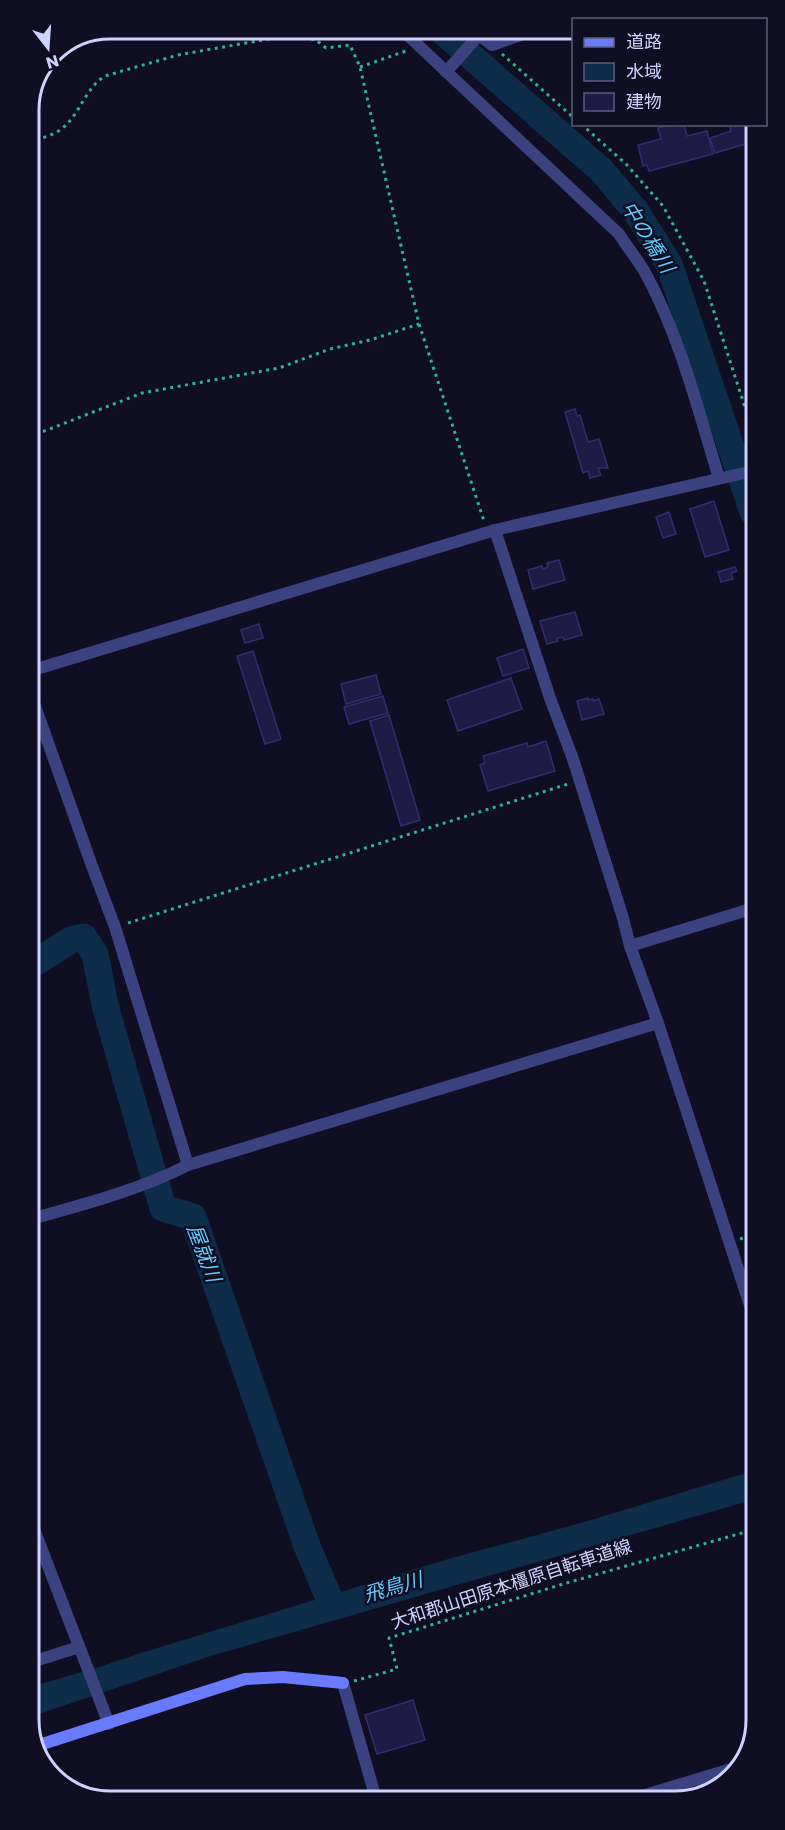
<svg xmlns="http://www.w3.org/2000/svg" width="785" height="1830" font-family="Poppins,'Noto Sans JP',sans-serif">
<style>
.water{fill:#0d2c47}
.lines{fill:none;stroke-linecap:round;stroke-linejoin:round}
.river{stroke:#0d2c47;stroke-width:27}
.building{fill:#1d1b43;stroke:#302d6e;stroke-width:1.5}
.path{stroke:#31b197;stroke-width:3;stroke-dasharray:3 4.5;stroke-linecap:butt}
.street{stroke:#3a4280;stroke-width:12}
.secondary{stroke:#697bfc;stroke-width:12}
.labels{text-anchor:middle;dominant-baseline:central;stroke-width:5;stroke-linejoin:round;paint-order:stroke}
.street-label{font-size:18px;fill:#d0d2fe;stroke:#0f0e22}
.water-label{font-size:20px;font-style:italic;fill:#60cbfc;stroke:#0f0e22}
.rim{fill:none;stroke:#d0d2fe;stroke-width:3}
</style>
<rect width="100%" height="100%" fill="#0f0e22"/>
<path class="water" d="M 756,1470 L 756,1499 L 211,1656 L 33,1716 L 33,1686 L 96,1668 L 141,1653 L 448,1559 L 581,1523 Z"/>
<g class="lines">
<g class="river">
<path d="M 440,29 L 602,171 L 635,210 L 669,264 L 753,512"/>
<path d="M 31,965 L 71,940 L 84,937 L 95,954 L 105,1005 L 163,1208 L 193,1217 L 307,1546 L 332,1605"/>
</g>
</g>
<g class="building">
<path d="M 671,124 L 684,124 L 687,136 L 707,131 L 713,154 L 649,171 L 647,165 L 643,166 L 638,145 L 661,139 L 658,128 Z"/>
<path d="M 729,124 L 752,124 L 752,142 L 715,153 L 710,138 L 731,131 Z"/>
<path d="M 575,409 L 577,416 L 580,415 L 588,442 L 599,439 L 608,468 L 598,468 L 601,475 L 590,478 L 588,471 L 583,473 L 565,412 Z"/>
<path d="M 714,501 L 729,550 L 705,557 L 690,509 Z"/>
<path d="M 669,512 L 676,534 L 663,538 L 656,517 Z"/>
<path d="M 559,560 L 565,580 L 533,589 L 528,570 L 542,566 L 543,569 L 548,567 L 547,563 Z"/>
<path d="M 735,567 L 737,571 L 731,573 L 733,579 L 721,582 L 718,572 Z"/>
<path d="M 575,612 L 582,635 L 564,640 L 563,637 L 557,638 L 558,641 L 547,644 L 540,621 Z"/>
<path d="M 259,624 L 263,638 L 245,643 L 241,630 Z"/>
<path d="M 523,649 L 529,668 L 503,676 L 497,658 Z"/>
<path d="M 253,651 L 281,739 L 265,744 L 237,656 Z"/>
<path d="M 376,675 L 381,694 L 346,704 L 341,684 Z"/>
<path d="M 511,678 L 522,709 L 458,731 L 447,700 Z"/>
<path d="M 383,696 L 388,713 L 349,724 L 344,707 Z"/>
<path d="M 588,698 L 588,700 L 593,699 L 593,701 L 599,699 L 604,714 L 582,720 L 577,701 Z"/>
<path d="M 389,715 L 420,820 L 401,826 L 370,721 Z"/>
<path d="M 546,741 L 555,771 L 488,791 L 480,765 L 485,763 L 483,756 L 527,743 L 528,747 Z"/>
<path d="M 413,1700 L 425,1740 L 377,1754 L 365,1715 Z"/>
</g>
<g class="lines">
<g class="path">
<path d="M 502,54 L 574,118"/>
<path d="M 360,67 L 406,51"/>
<path d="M 581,124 L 626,164 L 663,206 L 704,281 L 753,432"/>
<path d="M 29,142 C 39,139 51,136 60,130 C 80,116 84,89 105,76 L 178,55 L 274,38 L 304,37 L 316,40 L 326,48 L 350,45 L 360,67 L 419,324 L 484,521"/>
<path d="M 29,437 L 142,393 L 279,368 L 330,349 L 370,340 L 419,324"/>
<path d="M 128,923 L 568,784"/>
<path d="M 740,1239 L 755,1234"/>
<path d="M 354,1681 L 397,1669 L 389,1638 L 563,1584 L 756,1529"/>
</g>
<g class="street">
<path d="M 401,29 L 619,234 C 628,248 639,261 647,276 C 681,340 698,410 719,478"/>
<path d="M 446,72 L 479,35 L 492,45 L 537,29"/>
<path d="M 495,530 L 550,698 L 573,759 L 623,918 L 630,946 L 658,1023 L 755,1321"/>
<path d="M 30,671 L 495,530 L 753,471"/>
<path d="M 30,692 L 92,866 L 115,927 L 188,1165"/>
<path d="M 630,946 L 754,908"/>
<path d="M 31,1219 C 82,1205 142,1189 188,1165 L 658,1023"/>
<path d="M 32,1524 L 109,1724"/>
<path d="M 32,1662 L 79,1647"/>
<path d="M 343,1683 L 376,1799"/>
<path d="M 635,1798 L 741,1766"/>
</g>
<path class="secondary" d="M 33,1747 L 245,1679 L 283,1677 L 343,1683"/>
</g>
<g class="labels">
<g class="street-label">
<text transform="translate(511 1584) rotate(-18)">大和郡山田原本橿原自転車道線</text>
</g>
<g class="water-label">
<text transform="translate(648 237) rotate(58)">中の橋川</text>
<text transform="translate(204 1253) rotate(69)">屋就川</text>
<text transform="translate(393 1587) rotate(-16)">飛鳥川</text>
</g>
</g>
<path d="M0 0H785V1830H0ZM110 39H675A71 71 0 0 1 746 110V1720A71 71 0 0 1 675 1791H110A71 71 0 0 1 39 1720V110A71 71 0 0 1 110 39Z" fill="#0f0e22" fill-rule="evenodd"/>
<path class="rim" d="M110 39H675A71 71 0 0 1 746 110V1720A71 71 0 0 1 675 1791H110A71 71 0 0 1 39 1720V110A71 71 0 0 1 110 39Z"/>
<rect x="572" y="18" width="195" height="108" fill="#0f0e22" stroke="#5c5c7a" stroke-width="1.5"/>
<rect x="584" y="38" width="30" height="9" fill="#697bfc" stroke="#5c5c7a" stroke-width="1.5"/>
<text x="626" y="48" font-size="18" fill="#d0d2fe">道路</text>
<rect x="584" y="63" width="30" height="18" fill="#0d2c47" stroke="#5c5c7a" stroke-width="1.5"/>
<text x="626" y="78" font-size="18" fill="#d0d2fe">水域</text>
<rect x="584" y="93" width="30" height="18" fill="#1d1b43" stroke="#5c5c7a" stroke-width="1.5"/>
<text x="626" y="108" font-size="18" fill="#d0d2fe">建物</text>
<g transform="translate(48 48) rotate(163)" stroke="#0f0e22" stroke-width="4.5" paint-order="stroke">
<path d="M0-4.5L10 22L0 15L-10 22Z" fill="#d0d2fe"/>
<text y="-9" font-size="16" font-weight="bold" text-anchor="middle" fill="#d0d2fe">N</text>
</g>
</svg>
